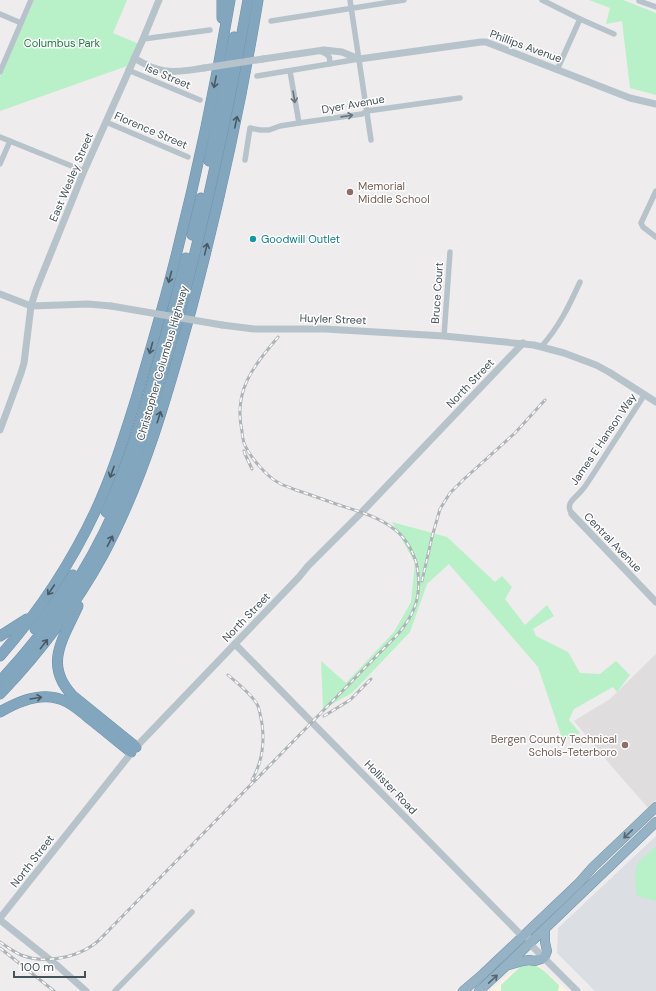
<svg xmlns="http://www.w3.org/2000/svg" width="656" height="991" font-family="'DM Sans',sans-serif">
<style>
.commercial{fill:#fcf2e3}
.education{fill:#e0dddf}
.airport{fill:#dbdee2}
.green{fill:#b8f0c7}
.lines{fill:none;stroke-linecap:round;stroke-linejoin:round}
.trunk-casing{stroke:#6d91aa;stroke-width:10}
.motorway-casing{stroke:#6d91aa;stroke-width:11}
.minor{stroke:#b7c3ca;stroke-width:5.5}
.tertiary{stroke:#b7c3ca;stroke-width:7}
.trunk{stroke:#96b3c6;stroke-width:9}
.motorway{stroke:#82a6be;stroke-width:10}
.rail-casing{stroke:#aeb3b7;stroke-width:3}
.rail{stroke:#fff;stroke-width:1.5;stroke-dasharray:4.5;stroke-linecap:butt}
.tertiary-bridge{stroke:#b7c3ca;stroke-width:7}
.oneway{stroke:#4a5a64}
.oneway2{stroke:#66747c}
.oneway3{stroke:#546570}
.education-dot{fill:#8d6e63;stroke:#fff;stroke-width:1.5}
.culture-dot{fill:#0f9aa8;stroke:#fff;stroke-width:1.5}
.labels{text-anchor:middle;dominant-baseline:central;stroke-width:3;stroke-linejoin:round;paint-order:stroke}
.park-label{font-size:11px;fill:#137e3c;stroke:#fff}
.street-label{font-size:11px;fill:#44525a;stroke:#fff}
.education-label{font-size:11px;fill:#785e54;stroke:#fff;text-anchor:start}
.culture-label{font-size:11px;fill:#0d838f;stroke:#fff;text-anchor:start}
</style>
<rect width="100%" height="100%" fill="#efeced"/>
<path class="commercial" d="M 522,964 L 537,964 L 540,966 L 568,991 L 489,991 Z"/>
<path class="education" d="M 656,654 L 656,800 L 648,808 L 614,769 L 574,721 L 610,699 Z"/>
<path class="airport" d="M 656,836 L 656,991 L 595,991 L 557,953 L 558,928 Z"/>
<g class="green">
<path d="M 34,0 L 127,0 L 113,33 L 139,44 L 130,65 L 0,111 L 0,77 Z"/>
<path d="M 589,0 L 623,0 L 656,13 L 656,95 L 630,88 L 622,21 L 606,24 L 610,8 Z"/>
<path d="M 392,522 L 447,537 L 495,582 L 502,576 L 512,587 L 505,599 L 525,625 L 547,605 L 554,616 L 533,629 L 536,636 L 568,652 L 580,673 L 600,674 L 616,661 L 630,675 L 617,692 L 613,687 L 574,709 L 569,720 L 580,733 L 563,741 L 538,667 L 449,564 L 427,584 L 410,632 L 352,693 L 323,709 L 321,661 L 346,683 L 394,632 L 411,602 L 415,563 Z"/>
<path d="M 656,847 L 656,901 L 637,896 C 636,889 634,871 637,865 C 641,858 650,852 656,847 Z"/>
<path d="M 526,964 C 542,965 548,975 559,985 L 558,991 L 501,991 L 501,985 L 520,967 Z"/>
</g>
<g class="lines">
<defs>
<g id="trunk">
<path d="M 509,965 L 523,961 L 529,960 L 535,961 L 544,958 L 547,951 L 545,942 L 545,929"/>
<path d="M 463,991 L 483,974 L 578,884 L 593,867 L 656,807"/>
<path d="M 479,991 L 506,966 L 656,822"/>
</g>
<g id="motorway">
<path d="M 222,0 L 222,18"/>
<path d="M 209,161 L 234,37"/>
<path d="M 192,235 L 201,198"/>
<path d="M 106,512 C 124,474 137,434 149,394 C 162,349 175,304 186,258"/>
<path d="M 78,606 C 63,639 43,665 73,696 L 136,747"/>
<path d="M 35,629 L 58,598 L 73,575"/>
<path d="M 0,636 L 27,619"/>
<path d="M 0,656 C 38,613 70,565 95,512 C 112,476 124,437 136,399 C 147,362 158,324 168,287 C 193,192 214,96 230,0"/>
<path d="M 0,681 C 50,628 91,566 119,500 C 134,466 145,431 156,395 C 166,361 176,327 185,292 C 210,196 231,98 248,0"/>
<path d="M 0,694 C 40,652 75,606 103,555 C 144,479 168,393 191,310 C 218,208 241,104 258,0"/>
<path d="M 0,712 C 20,700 45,690 67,702 C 76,707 83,713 90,719 C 104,730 117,741 131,752"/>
</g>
</defs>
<use href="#trunk" class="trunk-casing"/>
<use href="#motorway" class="motorway-casing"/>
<g class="minor">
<path d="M 350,0 L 371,140"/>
<path d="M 542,0 L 580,19 L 614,34"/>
<path d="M 639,1 L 656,7"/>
<path d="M 0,14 L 21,23"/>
<path d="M 271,21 L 404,0"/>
<path d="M 143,39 L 210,30"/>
<path d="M 319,51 C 326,53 332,56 329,64"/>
<path d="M 128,70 L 200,100"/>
<path d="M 557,70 L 580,19"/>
<path d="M 290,71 L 299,123"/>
<path d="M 0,72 L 31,0"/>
<path d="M 257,76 L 359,59"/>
<path d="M 106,122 L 188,157"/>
<path d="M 0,137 L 84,171"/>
<path d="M 245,160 L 250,128 L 260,130 L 269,130 L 280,126 L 299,123 L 362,114 L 367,111 L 460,98"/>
<path d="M 0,164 L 10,141"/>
<path d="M 656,191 L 641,223 L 643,227 L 656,237"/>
<path d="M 444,336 L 450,252"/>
<path d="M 541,347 C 559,327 569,306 580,282"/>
<path d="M 572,514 C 564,503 576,498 582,490 C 584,488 586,485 588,482 L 645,394"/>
<path d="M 115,991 L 192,912"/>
</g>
<g class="tertiary">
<path d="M 134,58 C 141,62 149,67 157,69 C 172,74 189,70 204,68"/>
<path d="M 263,59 L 324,50 L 342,52 L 359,59 L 481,42 L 486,42 L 630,98 L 656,104"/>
<path d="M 0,294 L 31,306 L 88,304 L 111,306"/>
<path d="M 222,325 L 254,329 L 325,329 L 444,336 L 534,345 L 564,353 L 596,365 L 609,372 L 656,402"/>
<path d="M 0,430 L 21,373 L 24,363 L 31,306 L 36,290 L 84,171 L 143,39 L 159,0"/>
<path d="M 572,514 L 656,602"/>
<path d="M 235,644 L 517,931 L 522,936 L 526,935 L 529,939 L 530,944 L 577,991"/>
<path d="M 0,918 L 136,747 L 299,577 L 308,566 L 362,512 L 523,343"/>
<path d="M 0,920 L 59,967 L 86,991"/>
</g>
<use href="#trunk" class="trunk"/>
<use href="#motorway" class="motorway"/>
<defs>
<g id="rail">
<path d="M 244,451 L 245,454 L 252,469"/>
<path d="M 422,581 L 432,537 L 440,509 L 450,493 L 463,480 L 515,433 L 545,400"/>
<path d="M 228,675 C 238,684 253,695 258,706 C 260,712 261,718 262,724 C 265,745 262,762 252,780"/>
<path d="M 324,716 L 350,700 L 371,679"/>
<path d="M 0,942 C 7,947 14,952 21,955 C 43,964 75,958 93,945 C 99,941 104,935 109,930 L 398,634 C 414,615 421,598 418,573 C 417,558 407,538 394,529 C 379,517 358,511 339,505 C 325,500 311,495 296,490 C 291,488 285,486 279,483 C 267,477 249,456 244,443 C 243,439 242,435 242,431 C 233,390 254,366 278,337"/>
<path d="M 0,948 L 54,991"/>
</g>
</defs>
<use href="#rail" class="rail-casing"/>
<use href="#rail" class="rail"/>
<g class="tertiary-bridge">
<path d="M 204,68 L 263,59"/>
<path d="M 111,306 L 222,325"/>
</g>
</g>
<defs><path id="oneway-shaft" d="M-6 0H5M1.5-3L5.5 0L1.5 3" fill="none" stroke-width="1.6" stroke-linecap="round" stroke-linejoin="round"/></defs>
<g class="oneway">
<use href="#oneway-shaft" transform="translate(215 82) rotate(101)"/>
<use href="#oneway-shaft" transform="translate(236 122) rotate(-78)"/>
<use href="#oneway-shaft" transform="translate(206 249) rotate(-76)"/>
<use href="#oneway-shaft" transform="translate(170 277) rotate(105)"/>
<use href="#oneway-shaft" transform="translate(151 348) rotate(106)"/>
<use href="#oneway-shaft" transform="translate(159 417) rotate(-72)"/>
<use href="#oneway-shaft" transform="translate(112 472) rotate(110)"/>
<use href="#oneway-shaft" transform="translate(110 541) rotate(-63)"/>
<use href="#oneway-shaft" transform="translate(51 590) rotate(124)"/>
<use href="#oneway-shaft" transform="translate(44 644) rotate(-52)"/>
<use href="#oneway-shaft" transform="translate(36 698) rotate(-9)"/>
</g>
<g class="oneway2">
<use href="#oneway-shaft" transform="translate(294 97) rotate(81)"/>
<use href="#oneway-shaft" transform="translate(347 116) rotate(-8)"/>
</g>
<g class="oneway3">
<use href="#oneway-shaft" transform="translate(628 834) rotate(136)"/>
<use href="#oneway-shaft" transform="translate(493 979) rotate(-43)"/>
</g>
<g class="education-dot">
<circle cx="350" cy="192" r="4"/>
<circle cx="625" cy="745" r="4"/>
</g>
<circle class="culture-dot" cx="253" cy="239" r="4"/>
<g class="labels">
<g class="park-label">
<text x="62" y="43">Columbus Park</text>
</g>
<g class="street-label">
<text transform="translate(526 46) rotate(20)">Phillips Avenue</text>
<text transform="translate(168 76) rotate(23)">Ise Street</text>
<text transform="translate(353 104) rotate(-10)">Dyer Avenue</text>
<text transform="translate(151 130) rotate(23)">Florence Street</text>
<text transform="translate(71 177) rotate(-67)">East Wesley Street</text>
<text transform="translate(437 293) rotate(-86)">Bruce Court</text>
<text transform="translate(333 319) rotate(2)">Huyler Street</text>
<text transform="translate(162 363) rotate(-74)">Christopher Columbus Highway</text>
<text transform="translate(470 383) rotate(-46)">North Street</text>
<text transform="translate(603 439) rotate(-56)">James E Hanson Way</text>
<text transform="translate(613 542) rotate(46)">Central Avenue</text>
<text transform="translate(246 617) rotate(-46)">North Street</text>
<text transform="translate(391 787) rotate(46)">Hollister Road</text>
<text transform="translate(32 861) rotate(-52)">North Street</text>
</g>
<g class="education-label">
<text x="358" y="186">Memorial<tspan x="358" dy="13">Middle School</tspan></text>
<text x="617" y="739" text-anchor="end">Bergen County Technical<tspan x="617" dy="13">Schols-Teterboro</tspan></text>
</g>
<g class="culture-label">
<text x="261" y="239">Goodwill Outlet</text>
</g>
</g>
<path d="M14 971v6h71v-6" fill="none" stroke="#44525a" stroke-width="2"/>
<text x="20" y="971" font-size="12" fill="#44525a" stroke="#ffffff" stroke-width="3" paint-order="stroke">100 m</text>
</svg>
